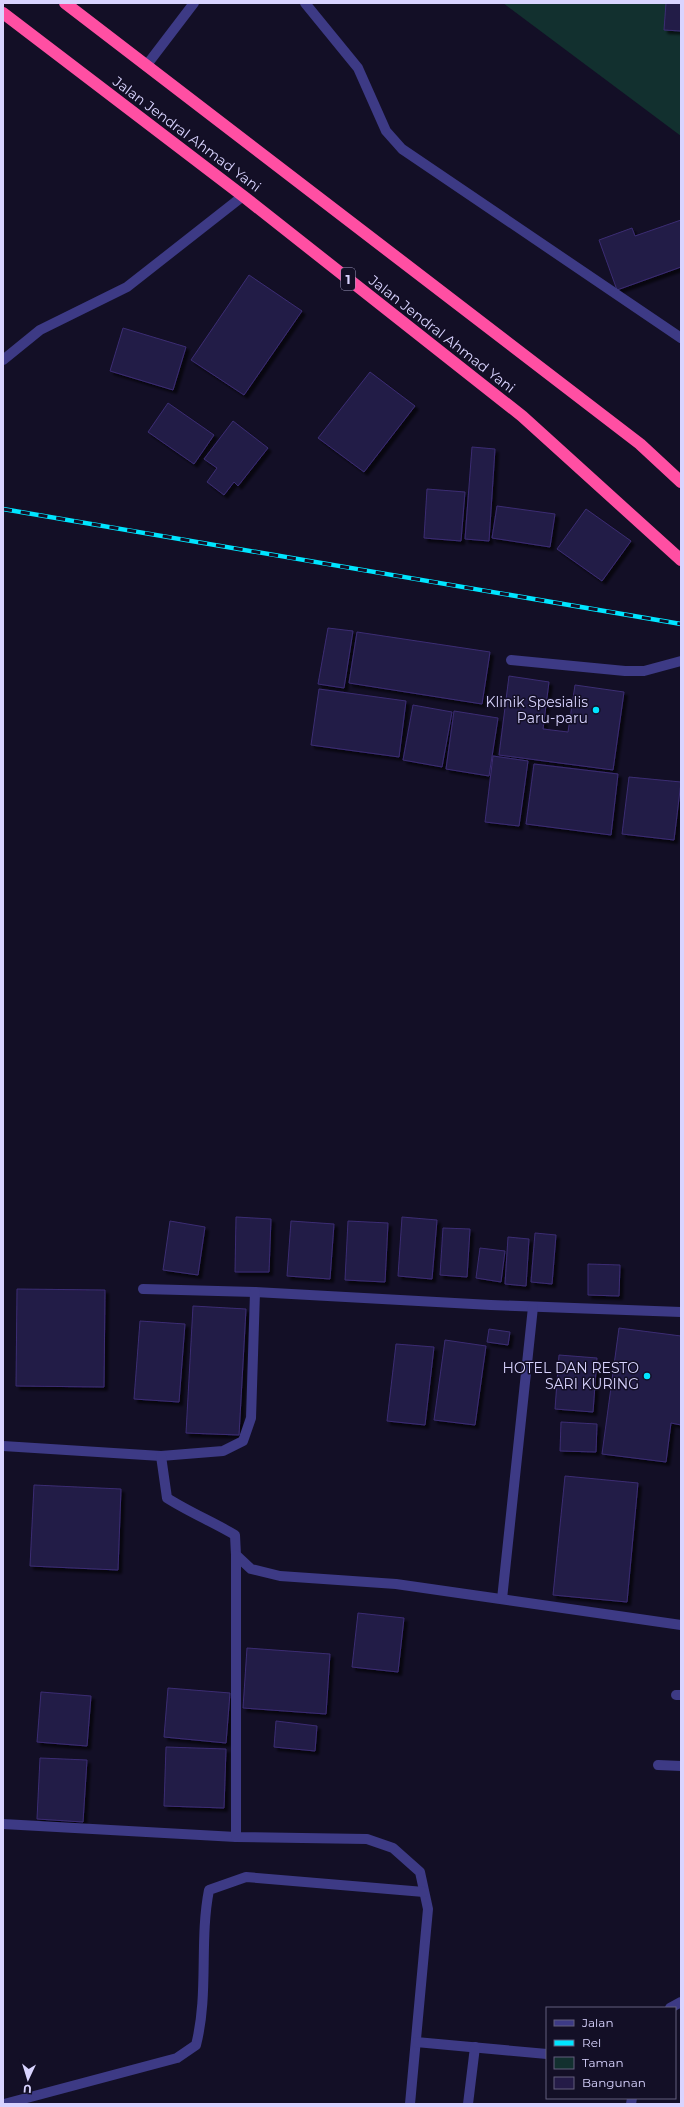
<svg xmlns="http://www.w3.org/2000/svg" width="684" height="2107" font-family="Montserrat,sans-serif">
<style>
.green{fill:#12302f}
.building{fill:#241b47;stroke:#3b2d73;filter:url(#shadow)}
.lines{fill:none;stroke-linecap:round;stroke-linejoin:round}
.minor{stroke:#3d3a85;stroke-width:10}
.highway{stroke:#ff4fa3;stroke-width:12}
.rail-casing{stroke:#00e5ff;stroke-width:4.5}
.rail{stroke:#130f26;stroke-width:3;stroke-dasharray:9;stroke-linecap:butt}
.poi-dot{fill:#00e5ff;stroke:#130f26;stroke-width:1.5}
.labels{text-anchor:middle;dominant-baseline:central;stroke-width:3;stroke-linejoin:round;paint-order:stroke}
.shield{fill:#130f26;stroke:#9e99be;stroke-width:1}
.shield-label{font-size:13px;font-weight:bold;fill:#d9d4ff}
.street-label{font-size:14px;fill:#d9d4ff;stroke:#130f26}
.poi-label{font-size:14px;fill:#d9d4ff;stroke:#130f26;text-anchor:end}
</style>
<defs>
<filter id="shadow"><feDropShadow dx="3.5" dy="3.5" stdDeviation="1" flood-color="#0009"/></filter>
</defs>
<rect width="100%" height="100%" fill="#130f26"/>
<path class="green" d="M 503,3 L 681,3 L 681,136 Z"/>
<g class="building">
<path d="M 666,3 L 681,3 L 681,31 L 664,30 Z"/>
<path d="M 681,220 L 681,267 L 617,290 L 599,240 L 632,228 L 635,236 Z"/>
<path d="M 249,275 L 302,311 L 244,395 L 191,360 Z"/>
<path d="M 123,328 L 186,347 L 173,390 L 110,371 Z"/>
<path d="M 370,372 L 415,406 L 364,472 L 318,438 Z"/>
<path d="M 168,403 L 214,435 L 194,464 L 148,432 Z"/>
<path d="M 233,421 L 268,448 L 238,486 L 234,482 L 224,495 L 207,482 L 217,468 L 204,459 Z"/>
<path d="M 472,447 L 495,449 L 489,541 L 465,539 Z"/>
<path d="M 427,489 L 465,492 L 461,541 L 424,538 Z"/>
<path d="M 497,506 L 555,514 L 550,547 L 492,538 Z"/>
<path d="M 586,509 L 631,541 L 602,581 L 557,549 Z"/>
<path d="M 328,628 L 353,631 L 344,688 L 318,684 Z"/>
<path d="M 357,632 L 490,652 L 482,704 L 349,683 Z"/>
<path d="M 509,676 L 549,682 L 543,729 L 568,732 L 575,685 L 624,692 L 613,770 L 499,755 Z"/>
<path d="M 319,689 L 406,701 L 399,757 L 311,745 Z"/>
<path d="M 413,705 L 452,712 L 442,767 L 403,760 Z"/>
<path d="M 454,711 L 498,718 L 489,776 L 446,769 Z"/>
<path d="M 493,756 L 528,761 L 519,826 L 485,822 Z"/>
<path d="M 534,764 L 618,774 L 611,835 L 526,824 Z"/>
<path d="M 629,777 L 681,782 L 674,840 L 622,834 Z"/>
<path d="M 236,1217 L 271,1219 L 269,1272 L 235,1272 Z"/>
<path d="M 402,1217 L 437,1220 L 432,1279 L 398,1276 Z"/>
<path d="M 170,1221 L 205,1227 L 198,1275 L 163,1270 Z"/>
<path d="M 291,1221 L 334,1224 L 330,1279 L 287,1276 Z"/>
<path d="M 348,1221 L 388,1223 L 385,1282 L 345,1280 Z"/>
<path d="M 443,1228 L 470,1229 L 467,1277 L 440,1275 Z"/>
<path d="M 535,1233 L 556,1235 L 552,1284 L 531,1282 Z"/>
<path d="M 508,1237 L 529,1239 L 526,1286 L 505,1284 Z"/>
<path d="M 480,1248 L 505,1251 L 501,1282 L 476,1278 Z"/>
<path d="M 588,1264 L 620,1265 L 619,1296 L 588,1295 Z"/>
<path d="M 17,1289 L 105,1290 L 104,1387 L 16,1386 Z"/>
<path d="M 193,1306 L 246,1309 L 239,1435 L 186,1433 Z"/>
<path d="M 140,1321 L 185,1324 L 179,1402 L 134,1399 Z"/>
<path d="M 619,1328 L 681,1336 L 681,1425 L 671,1423 L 666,1462 L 602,1454 Z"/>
<path d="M 489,1329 L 510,1332 L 508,1345 L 487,1342 Z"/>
<path d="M 445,1340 L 486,1346 L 475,1425 L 434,1420 Z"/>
<path d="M 396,1344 L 434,1347 L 425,1425 L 387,1421 Z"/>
<path d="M 559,1355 L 597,1358 L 593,1412 L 555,1409 Z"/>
<path d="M 561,1422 L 597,1424 L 596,1452 L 560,1451 Z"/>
<path d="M 565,1476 L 638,1483 L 627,1602 L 553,1595 Z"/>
<path d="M 34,1485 L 121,1489 L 118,1570 L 30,1566 Z"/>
<path d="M 358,1613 L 404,1618 L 398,1672 L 352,1667 Z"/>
<path d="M 247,1648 L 330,1654 L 326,1714 L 243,1708 Z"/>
<path d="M 168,1688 L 230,1693 L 226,1743 L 164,1737 Z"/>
<path d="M 41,1692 L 91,1696 L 87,1746 L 37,1742 Z"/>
<path d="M 276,1721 L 317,1726 L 315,1751 L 274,1747 Z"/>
<path d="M 166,1747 L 226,1749 L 224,1808 L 164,1806 Z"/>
<path d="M 40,1758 L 87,1760 L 83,1822 L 37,1819 Z"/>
</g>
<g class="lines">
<g class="minor">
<path d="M 305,3 L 358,68 L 386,131 L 402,149 L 681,338"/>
<path d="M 146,66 L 194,3"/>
<path d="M 3,360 L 40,330 L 127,287 L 243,196"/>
<path d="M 511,660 L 625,671 L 644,671 L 681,661"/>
<path d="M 143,1289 L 255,1292 L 491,1305 L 681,1312"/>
<path d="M 3,1446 L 161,1456 L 223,1451 L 243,1441 L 251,1418 L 255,1292"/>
<path d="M 161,1456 L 167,1498 C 189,1512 213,1522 235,1535 L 236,1555 L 251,1569 L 280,1576 L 396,1584 L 681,1625"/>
<path d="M 502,1599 L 533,1307"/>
<path d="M 676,1695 L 681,1695"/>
<path d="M 658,1765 L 681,1766"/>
<path d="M 3,1824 L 236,1837 L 367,1839 L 393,1848 L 420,1872 L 428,1909 L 410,2104"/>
<path d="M 236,1837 L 236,1555"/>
<path d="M 670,2008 L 681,2002"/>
<path d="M 416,2042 L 547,2054"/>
<path d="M 4,2104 L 177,2058 L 196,2045 C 209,1994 199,1941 209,1890 L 246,1877 L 424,1892"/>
<path d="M 468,2104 L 475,2047"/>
<path d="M 631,2104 L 632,2098"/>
</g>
<g class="highway">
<path d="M 65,3 L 640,444 L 681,482"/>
<path d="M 3,13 L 243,196 L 522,416 L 681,560"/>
</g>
<defs>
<path id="rail" d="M 3,509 L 681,624"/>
</defs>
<use href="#rail" class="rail-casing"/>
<use href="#rail" class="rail"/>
</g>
<g class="poi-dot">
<circle cx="596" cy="710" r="4"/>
<circle cx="647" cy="1376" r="4"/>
</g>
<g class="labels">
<rect class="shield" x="341" y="268" width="14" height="22" rx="3"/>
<g class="shield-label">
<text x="348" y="279">1</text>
</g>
<g class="street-label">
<text transform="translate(187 134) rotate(37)">Jalan Jendral Ahmad Yani</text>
<text transform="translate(442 334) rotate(38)">Jalan Jendral Ahmad Yani</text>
</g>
<g class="poi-label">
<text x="588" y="702">Klinik Spesialis<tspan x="588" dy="16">Paru-paru</tspan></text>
<text x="639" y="1368">HOTEL DAN RESTO<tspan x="639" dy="16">SARI KURING</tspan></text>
</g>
</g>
<rect width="684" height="2107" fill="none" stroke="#d9d4ff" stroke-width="8"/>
<rect x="546" y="2007" width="130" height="92" fill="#130f26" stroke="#625e7d"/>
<rect x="554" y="2020" width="20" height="6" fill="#3d3a85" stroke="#625e7d"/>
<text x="582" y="2027" font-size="12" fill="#d9d4ff">Jalan</text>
<rect x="554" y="2040" width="20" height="6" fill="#00e5ff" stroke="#625e7d"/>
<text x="582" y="2047" font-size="12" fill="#d9d4ff">Rel</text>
<rect x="554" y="2057" width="20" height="12" fill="#12302f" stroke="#625e7d"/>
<text x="582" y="2067" font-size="12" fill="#d9d4ff">Taman</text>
<rect x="554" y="2077" width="20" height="12" fill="#241b47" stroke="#625e7d"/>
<text x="582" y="2087" font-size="12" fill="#d9d4ff">Bangunan</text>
<g transform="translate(28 2079) rotate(184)" stroke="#130f26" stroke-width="3" paint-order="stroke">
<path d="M0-3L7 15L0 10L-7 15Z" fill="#d9d4ff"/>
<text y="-6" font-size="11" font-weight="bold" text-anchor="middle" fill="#d9d4ff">U</text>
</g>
</svg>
